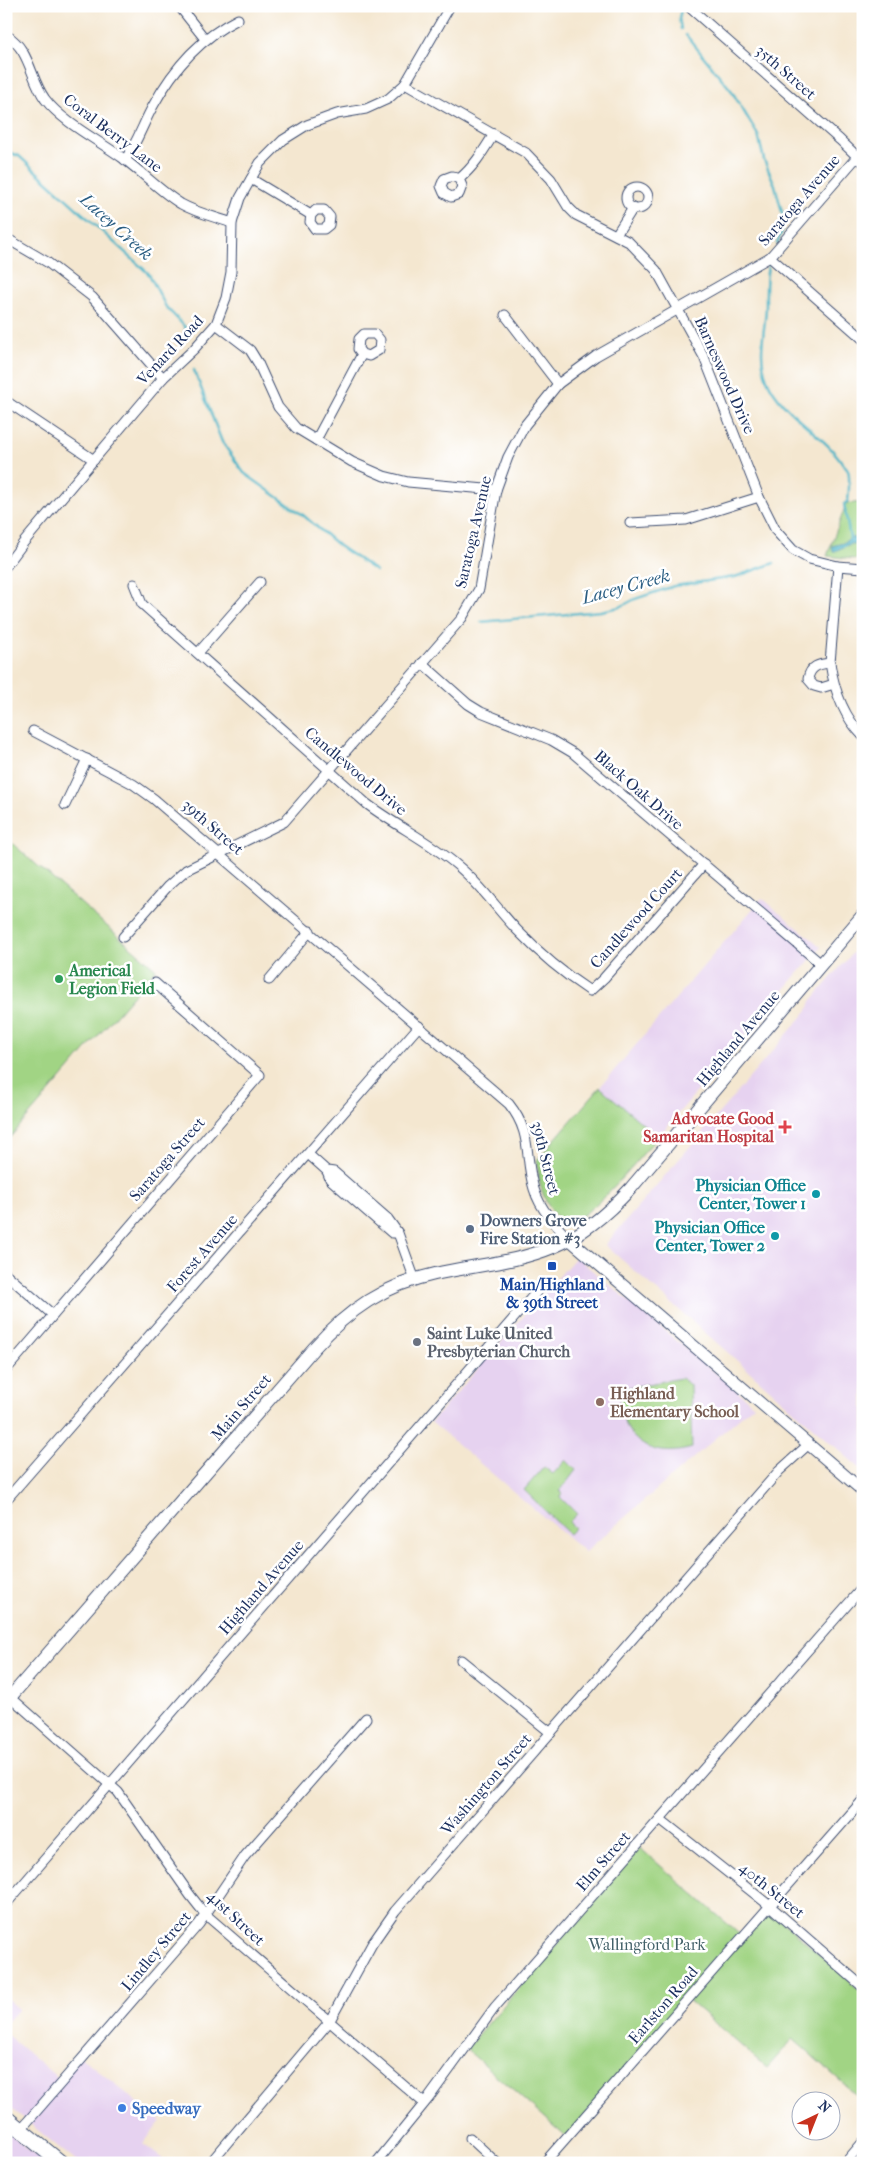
<svg xmlns="http://www.w3.org/2000/svg" width="869" height="2169" font-family="'IM FELL French Canon',serif">
<style>
.built{fill:#e6d2f0}
.green{fill:#a1d484;stroke:#5e8271}
.water{fill:#49b4c7;stroke:#327292}
.lines{fill:none;stroke-linecap:round;stroke-linejoin:round}
.stream{stroke:#49b4c7;stroke-width:2.5}
.minor-casing{stroke:#3c4b6f;stroke-width:11}
.tertiary-casing{stroke:#3c4b6f;stroke-width:13}
.secondary-casing{stroke:#3c4b6f;stroke-width:14}
.primary-casing{stroke:#3c4b6f;stroke-width:17}
.minor{stroke:#fff;stroke-width:9}
.tertiary{stroke:#fff;stroke-width:11}
.secondary{stroke:#fff;stroke-width:12}
.primary{stroke:#fff;stroke-width:15}
.leisure-dot{fill:#2e9e5b;stroke:#fff;stroke-width:2}
.health-dot{fill:#e0444e;stroke:#fff;stroke-width:2}
.culture-dot{fill:#0f9aa8;stroke:#fff;stroke-width:2}
.service-dot{fill:#5c6f8a;stroke:#fff;stroke-width:2}
.transit-dot{fill:#1a4fb4;stroke:#fff;stroke-width:2}
.worship-dot{fill:#6b7280;stroke:#fff;stroke-width:2}
.education-dot{fill:#8d6e63;stroke:#fff;stroke-width:2}
.shop-dot{fill:#3f7fe0;stroke:#fff;stroke-width:2}
.labels{text-anchor:middle;dominant-baseline:central;stroke-width:5;stroke-linejoin:round;paint-order:stroke}
.street-label{font-size:16px;fill:#1b2f5e;stroke:#fff}
.leisure-label{font-size:16px;font-weight:bold;fill:#27864d;stroke:#fff;text-anchor:start}
.health-label{font-size:16px;font-weight:bold;fill:#be3a42;stroke:#fff;text-anchor:end}
.culture-label{font-size:16px;font-weight:bold;fill:#0d838f;stroke:#fff;text-anchor:end}
.service-label{font-size:16px;font-weight:bold;fill:#4e5e75;stroke:#fff;text-anchor:start}
.transit-label{font-size:16px;font-weight:bold;fill:#164399;stroke:#fff}
.worship-label{font-size:16px;font-weight:bold;fill:#5b616d;stroke:#fff;text-anchor:start}
.education-label{font-size:16px;font-weight:bold;fill:#785e54;stroke:#fff;text-anchor:start}
.park-label{font-size:16px;fill:#436169;stroke:#fff}
.shop-label{font-size:16px;font-weight:bold;fill:#366cbe;stroke:#fff;text-anchor:start}
.water-label{font-size:18px;font-style:italic;fill:#2b5e83;stroke:#fff}
</style>
<rect width="100%" height="100%" fill="#fff"/>
<filter id="ink" filterUnits="userSpaceOnUse"><feTurbulence type="fractalNoise" baseFrequency=".02" numOctaves="2"/><feDisplacementMap in="SourceGraphic" scale="10" xChannelSelector="R" yChannelSelector="G"/><feConvolveMatrix kernelMatrix="1 2 1 2 8 2 1 2 1" color-interpolation-filters="sRGB"/></filter>
<filter id="wash" filterUnits="userSpaceOnUse"><feTurbulence type="fractalNoise" baseFrequency=".0096" numOctaves="4" result="noise"/><feDisplacementMap in="SourceGraphic" scale="20" xChannelSelector="R" yChannelSelector="G"/><feGaussianBlur stdDeviation="1.12" result="paint"/><feColorMatrix in="noise" values="0 0 0 0 0 0 0 0 0 0 0 0 0 0 0 0 0 1.4 0 .05"/><feComposite in="paint" operator="in"/></filter>
<g filter="url(#wash)">
<rect width="100%" height="100%" fill="#f4e7d0"/>
<g class="built">
<path d="M 762,898 L 821,947 L 658,1137 L 600,1087 Z"/>
<path d="M 863,941 L 863,1471 L 605,1245 L 808,1010 L 811,1001 Z"/>
<path d="M 576,1257 L 754,1405 L 585,1552 L 431,1422 Z"/>
<path d="M 6,1998 L 19,2009 L 6,2023 Z"/>
<path d="M 6,2034 L 59,2079 L 80,2056 L 161,2121 L 143,2144 L 168,2163 L 78,2163 L 6,2104 Z"/>
<path d="M 6,2131 L 45,2163 L 6,2163 Z"/>
</g>
<g class="green">
<path d="M 863,502 L 863,560 L 827,556 L 845,507 L 844,504 Z"/>
<path d="M 6,838 L 156,969 L 6,1142 Z"/>
<path d="M 600,1087 L 658,1137 C 641,1155 588,1223 565,1223 C 544,1210 538,1183 537,1160 Z"/>
<path d="M 681,1378 L 690,1385 L 692,1448 C 647,1461 617,1436 620,1389 Z"/>
<path d="M 566,1460 L 576,1470 L 560,1491 L 562,1493 L 560,1497 L 577,1514 L 569,1522 L 575,1528 L 569,1534 L 524,1490 L 544,1467 L 553,1474 Z"/>
<path d="M 640,1848 L 745,1939 L 770,1911 L 863,1993 L 863,2101 L 793,2039 L 767,2068 L 687,1999 L 566,2137 L 466,2049 Z"/>
</g>
<path class="water" d="M 863,537 L 863,543 L 850,544 L 833,552 L 832,546 L 843,543 L 850,538 Z"/>
<g class="lines">
<g class="stream">
<path d="M 681,29 L 679,18 L 682,6"/>
<path d="M 686,35 L 731,90 L 758,135 L 764,160 L 775,185 L 783,216 L 782,231 L 777,243"/>
<path d="M 6,151 L 19,156 L 149,274 L 166,307 L 185,327 L 188,338"/>
<path d="M 769,261 C 765,277 766,291 766,307 C 765,333 757,354 767,379 C 780,412 824,434 843,464 C 845,466 847,467 848,470 C 850,475 849,494 848,501 L 844,504 L 850,538"/>
<path d="M 194,370 L 222,442 L 244,473 L 303,515 L 339,546 L 376,571"/>
<path d="M 481,622 L 601,611 L 620,607 L 635,599 L 674,586 L 735,577 L 774,563"/>
</g>
</g>
</g>
<g filter="url(#ink)">
<g class="lines">
<defs>
<g id="minor">
<path d="M 179,6 L 205,39"/>
<path d="M 688,6 L 840,140 L 863,162"/>
<path d="M 6,35 C 30,49 30,78 45,99 C 63,123 100,141 124,159 C 143,173 161,192 181,204 C 197,213 215,217 232,223"/>
<path d="M 405,84 L 526,153 L 551,179 L 568,207 L 576,215 L 629,242 L 656,270 L 704,357 L 759,497 L 776,531 L 793,550 L 809,559 L 838,566 L 863,568"/>
<path d="M 125,160 C 137,143 143,124 153,106 C 173,69 200,38 238,19"/>
<path d="M 251,179 L 311,215 L 310,222 L 315,229 L 324,229 L 329,225 L 330,217 L 324,210 L 316,210 L 311,215"/>
<path d="M 459,179 L 462,186 L 459,194 L 451,197 L 444,193 L 441,186 L 444,179 L 452,176 L 459,179 C 474,167 484,150 494,134"/>
<circle cx="637" cy="198" r="11"/>
<path d="M 616,235 L 633,208"/>
<path d="M 6,238 L 47,262 L 92,297 L 163,378"/>
<path d="M 770,257 L 863,339"/>
<path d="M 505,315 L 558,384"/>
<path d="M 216,324 L 250,350 L 258,363 L 278,407 L 296,428 L 352,462 L 384,476 L 408,482 L 496,490"/>
<path d="M 6,401 L 94,460"/>
<path d="M 316,440 L 362,354 L 358,349 L 359,339 L 364,334 L 375,334 L 380,340 L 379,350 L 369,356 L 362,354"/>
<path d="M 630,523 L 686,520 L 759,497"/>
<path d="M 6,566 L 24,542 L 163,378 L 194,349 L 216,324 L 226,298 L 231,272 L 232,223 L 240,198 L 260,163 L 283,140 L 307,125 L 337,114 L 366,109 L 388,99 L 405,84 L 450,6"/>
<path d="M 838,566 L 830,663 C 834,689 844,717 863,736"/>
<path d="M 134,584 L 142,604 L 367,804 C 396,826 431,842 458,866 C 481,885 497,909 517,930 C 539,953 564,974 590,991 L 604,978 L 704,864"/>
<path d="M 198,653 L 260,582"/>
<path d="M 422,663 L 468,704 L 481,712 L 551,740 L 573,753 L 821,964"/>
<path d="M 830,663 C 819,664 810,666 808,679 L 814,686 L 821,688 L 834,684"/>
<path d="M 33,731 L 133,784 L 154,799 L 509,1104 C 533,1134 524,1156 534,1189 C 540,1209 555,1225 569,1239"/>
<path d="M 65,805 L 87,759"/>
<path d="M 123,937 L 168,886 L 186,870 L 284,822 L 462,618 L 479,589 L 496,490 L 508,457 L 525,425 L 558,384 L 596,356 L 770,257 L 863,150"/>
<path d="M 269,980 L 310,931"/>
<path d="M 308,1154 L 327,1171 L 334,1172 L 388,1219 L 398,1233 L 415,1280"/>
<path d="M 327,1171 L 330,1179 L 392,1233 L 397,1233"/>
<path d="M 6,1274 L 53,1315"/>
<path d="M 6,1370 L 260,1075 L 155,983"/>
<path d="M 6,1500 L 419,1026"/>
<path d="M 461,1660 L 551,1733"/>
<path d="M 7,1694 L 118,1792 L 190,1895 L 205,1914 L 424,2103"/>
<path d="M 660,1819 L 770,1906 L 863,1987"/>
<path d="M 6,1904 L 539,1289"/>
<path d="M 21,2129 L 199,1924 L 245,1856 L 366,1718"/>
<path d="M 470,2138 L 497,2163"/>
<path d="M 210,2163 L 329,2022 L 372,1944 L 395,1911 L 779,1471 L 809,1444"/>
<path d="M 376,2163 L 428,2099 L 495,2007 L 863,1587"/>
<path d="M 544,2163 L 863,1800"/>
<path d="M 845,2163 L 863,2142"/>
</g>
<path id="tertiary" d="M 569,1239 L 863,1491"/>
<path id="secondary" d="M 6,1702 L 314,1348 C 348,1310 384,1285 435,1274 C 474,1265 515,1263 553,1247 C 583,1235 609,1212 631,1188 L 863,915"/>
<path id="primary" d="M 6,2118 L 61,2163"/>
</defs>
<use href="#minor" class="minor-casing"/>
<use href="#tertiary" class="tertiary-casing"/>
<use href="#secondary" class="secondary-casing"/>
<use href="#primary" class="primary-casing"/>
<use href="#minor" class="minor"/>
<use href="#tertiary" class="tertiary"/>
<use href="#secondary" class="secondary"/>
<use href="#primary" class="primary"/>
</g>
</g>
<circle class="leisure-dot" cx="59" cy="979" r="5"/>
<path class="health-dot" d="M782.5 1119.5h5v5h5v5h-5v5h-5v-5h-5v-5h5z"/>
<g class="culture-dot">
<circle cx="816" cy="1194" r="5"/>
<circle cx="775" cy="1236" r="5"/>
</g>
<circle class="service-dot" cx="470" cy="1229" r="5"/>
<rect class="transit-dot" x="547" y="1261" width="10" height="10" rx="2.5"/>
<circle class="worship-dot" cx="417" cy="1342" r="5"/>
<circle class="education-dot" cx="600" cy="1402" r="5"/>
<circle class="shop-dot" cx="122" cy="2108" r="5"/>
<g class="labels">
<g class="street-label">
<text transform="translate(786 72) rotate(41)">35th Street</text>
<text transform="translate(113 133) rotate(37)">Coral Berry Lane</text>
<text transform="translate(799 200) rotate(-49)">Saratoga Avenue</text>
<text transform="translate(170 350) rotate(-47)">Venard Road</text>
<text transform="translate(725 375) rotate(66)">Barneswood Drive</text>
<text transform="translate(473 532) rotate(-77)">Saratoga Avenue</text>
<text transform="translate(356 771) rotate(40)">Candlewood Drive</text>
<text transform="translate(639 790) rotate(41)">Black Oak Drive</text>
<text transform="translate(213 827) rotate(41)">39th Street</text>
<text transform="translate(636 918) rotate(-48)">Candlewood Court</text>
<text transform="translate(738 1038) rotate(-50)">Highland Avenue</text>
<text transform="translate(546 1158) rotate(76)">39th Street</text>
<text transform="translate(167 1159) rotate(-49)">Saratoga Street</text>
<text transform="translate(202 1253) rotate(-49)">Forest Avenue</text>
<text transform="translate(241 1407) rotate(-49)">Main Street</text>
<text transform="translate(261 1587) rotate(-49)">Highland Avenue</text>
<text transform="translate(486 1784) rotate(-49)">Washington Street</text>
<text transform="translate(603 1861) rotate(-49)">Elm Street</text>
<text transform="translate(772 1890) rotate(39)">40th Street</text>
<text transform="translate(236 1918) rotate(43)">41st Street</text>
<text transform="translate(156 1951) rotate(-50)">Lindley Street</text>
<text transform="translate(663 2005) rotate(-49)">Earlston Road</text>
</g>
<g class="leisure-label">
<text x="69" y="970">Americal<tspan x="69" dy="18">Legion Field</tspan></text>
</g>
<g class="health-label">
<text x="774" y="1118">Advocate Good<tspan x="774" dy="18">Samaritan Hospital</tspan></text>
</g>
<g class="culture-label">
<text x="806" y="1185">Physician Office<tspan x="806" dy="18">Center, Tower 1</tspan></text>
<text x="765" y="1227">Physician Office<tspan x="765" dy="18">Center, Tower 2</tspan></text>
</g>
<g class="service-label">
<text x="480" y="1220">Downers Grove<tspan x="480" dy="18">Fire Station #3</tspan></text>
</g>
<g class="transit-label">
<text x="552" y="1284">Main/Highland<tspan x="552" dy="18">&amp; 39th Street</tspan></text>
</g>
<g class="worship-label">
<text x="427" y="1333">Saint Luke United<tspan x="427" dy="18">Presbyterian Church</tspan></text>
</g>
<g class="education-label">
<text x="610" y="1393">Highland<tspan x="610" dy="18">Elementary School</tspan></text>
</g>
<g class="park-label">
<text x="647" y="1944">Wallingford Park</text>
</g>
<g class="shop-label">
<text x="132" y="2108">Speedway</text>
</g>
<g class="water-label">
<text transform="translate(116 227) rotate(42)">Lacey Creek</text>
<text transform="translate(626 587) rotate(-15)">Lacey Creek</text>
</g>
</g>
<rect width="869" height="2169" fill="none" stroke="#fff" stroke-width="25"/>
<g transform="translate(816 2116) rotate(43)"><circle r="24" fill="#ffffff" stroke="#a4acbf"/>
<path d="M0-4L9 19L0 12L-9 19Z" fill="#c8321e"/>
<text y="-8" font-size="14" font-weight="bold" text-anchor="middle" fill="#1b2f5e">N</text>
</g>
</svg>
